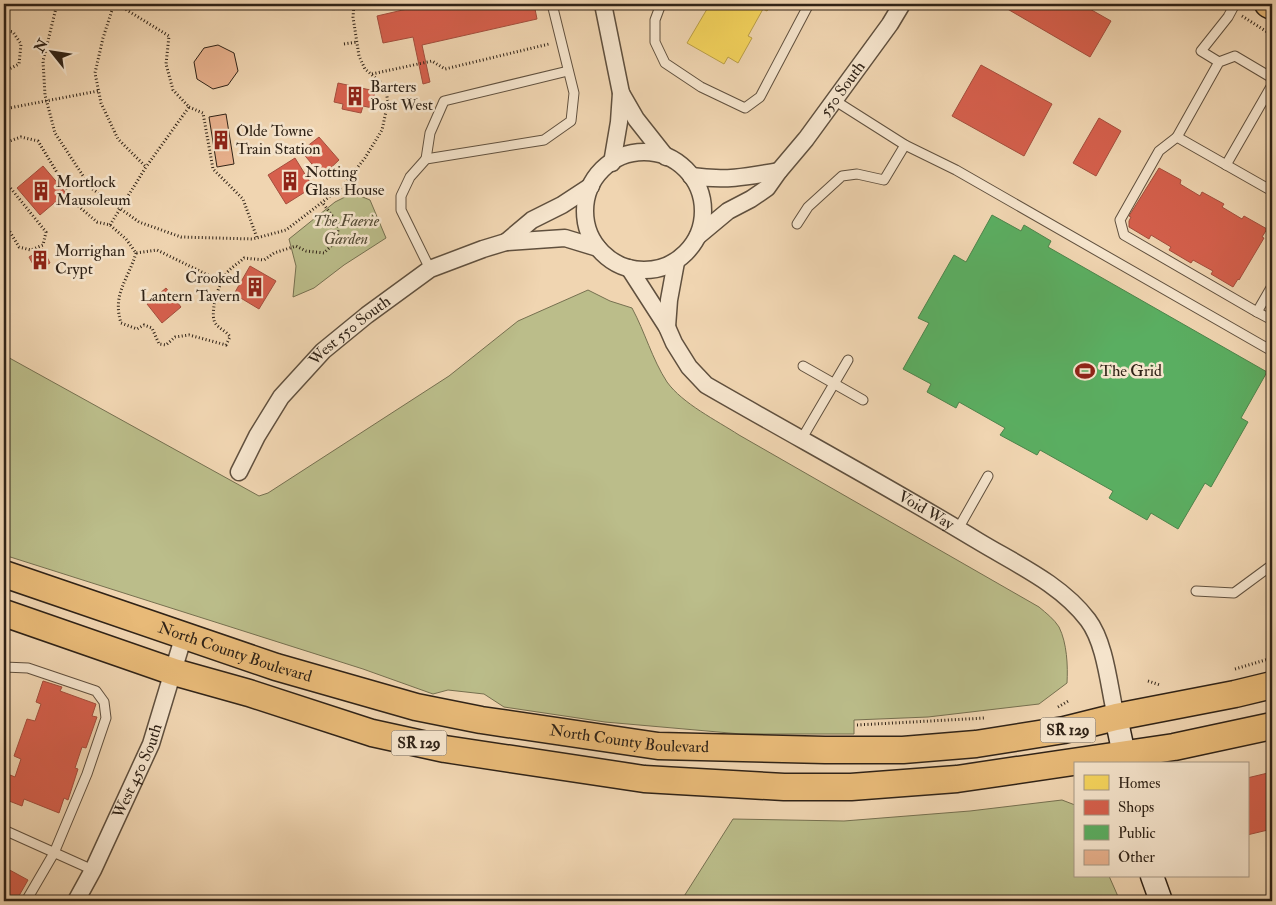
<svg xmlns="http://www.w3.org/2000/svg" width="1276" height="905" font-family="'IM FELL Double Pica',serif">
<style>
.green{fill:#bbbd8a;stroke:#767050}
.homes{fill:#f6d55c;stroke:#bba047}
.shops{fill:#d6604d;stroke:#a44e3d}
.public{fill:#5aae61;stroke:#4d844b}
.building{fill:#e8b18d;stroke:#302317}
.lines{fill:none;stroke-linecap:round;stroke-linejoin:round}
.lane-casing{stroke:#60503e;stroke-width:11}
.street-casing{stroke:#60503e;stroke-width:19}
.secondary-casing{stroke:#302317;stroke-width:25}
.primary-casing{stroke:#302317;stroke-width:29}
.path{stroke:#302317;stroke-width:3;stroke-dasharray:1 2.5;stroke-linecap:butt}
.lane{stroke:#f5e4cc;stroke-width:9}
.street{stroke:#f5e4cc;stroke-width:16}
.secondary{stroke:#f5e4cc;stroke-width:22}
.primary{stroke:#e8ba78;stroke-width:26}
.labels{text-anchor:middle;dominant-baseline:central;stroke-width:5;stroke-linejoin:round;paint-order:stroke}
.shield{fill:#f5e4cc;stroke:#6b5d4d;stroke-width:1}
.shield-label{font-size:15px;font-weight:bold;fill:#302317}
.poi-label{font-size:16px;fill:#302317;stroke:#f5e4cc;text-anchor:start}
.street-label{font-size:16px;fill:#302317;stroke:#f5e4cc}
.park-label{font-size:16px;font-style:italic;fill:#534a34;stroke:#f5e4cc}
</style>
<rect width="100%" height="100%" fill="#f0d5b1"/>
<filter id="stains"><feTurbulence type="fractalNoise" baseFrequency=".004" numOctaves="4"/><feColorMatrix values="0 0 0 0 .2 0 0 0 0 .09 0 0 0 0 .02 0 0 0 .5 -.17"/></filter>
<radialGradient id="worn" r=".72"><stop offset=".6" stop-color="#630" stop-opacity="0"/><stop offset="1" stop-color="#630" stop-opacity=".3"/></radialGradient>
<g class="green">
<path d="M 353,193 L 370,200 L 386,238 L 344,265 L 314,288 L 293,297 L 296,266 L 289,239 L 335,202 Z"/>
<path d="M 588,290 L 610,301 L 632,308 C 645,332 652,359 667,382 C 683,404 716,420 739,435 L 1039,607 C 1046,613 1054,619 1059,627 C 1067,643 1068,666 1067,683 L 1039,704 L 928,717 L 854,720 L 854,734 L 741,734 L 605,722 L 504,707 L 484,694 L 448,690 L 433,694 L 363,669 L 4,555 L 4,355 L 259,496 L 268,493 L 449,376 L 518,321 Z"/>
<path d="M 1062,800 L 1075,805 L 1075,876 L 1109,876 L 1120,901 L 681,901 L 733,819 L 844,821 L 970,811 Z"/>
</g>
<path class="homes" d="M 710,4 L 772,4 L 767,11 L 763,9 L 748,36 L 752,38 L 738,63 L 728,57 L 724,64 L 687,43 Z"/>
<g class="shops">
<path d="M 406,4 L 534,4 L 537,19 L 422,45 L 430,82 L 423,84 L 413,37 L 383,43 L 377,16 L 407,9 Z"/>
<path d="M 1006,4 L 1081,4 L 1111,21 L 1090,57 L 1004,7 Z"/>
<path d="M 981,65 L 1052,104 L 1024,156 L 952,116 Z"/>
<path d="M 338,83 L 375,91 L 372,108 L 363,106 L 361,113 L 342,109 L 343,104 L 334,102 Z"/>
<path d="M 1099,118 L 1121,131 L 1096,176 L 1073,163 Z"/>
<path d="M 319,137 L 339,160 L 322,176 L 301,151 Z"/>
<path d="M 295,158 L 313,187 L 286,204 L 268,175 Z"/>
<path d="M 43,166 L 66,193 L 40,215 L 17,188 Z"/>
<path d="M 1159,168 L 1181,180 L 1180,184 L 1200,196 L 1202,192 L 1224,204 L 1222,207 L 1242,219 L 1244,216 L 1267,229 L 1262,237 L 1264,238 L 1239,280 L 1238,279 L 1233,287 L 1211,274 L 1213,271 L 1193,260 L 1191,263 L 1169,250 L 1171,247 L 1151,235 L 1149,239 L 1129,227 L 1129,221 L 1131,217 L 1129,216 Z"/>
<path d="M 43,249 L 50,263 L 36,270 L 29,257 Z"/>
<path d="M 250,266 L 276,281 L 259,309 L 234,294 Z"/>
<path d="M 166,288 L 181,307 L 162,323 L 147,304 Z"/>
<path d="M 43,681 L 62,687 L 60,691 L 96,704 L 92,716 L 97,717 L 86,748 L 82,747 L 75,768 L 78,769 L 68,800 L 64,798 L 59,813 L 24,799 L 22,806 L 4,799 L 4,793 L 10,775 L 15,777 L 21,759 L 14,756 L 27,719 L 35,721 L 41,704 L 36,702 Z"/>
<path d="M 1272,772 L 1272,829 L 1247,835 L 1247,778 Z"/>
<path d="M 6,868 L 28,880 L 16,901 L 4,901 L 4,872 Z"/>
</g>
<path class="public" d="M 992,215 L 1021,231 L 1024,225 L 1051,241 L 1048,247 L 1267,372 L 1241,418 L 1248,422 L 1211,487 L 1205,483 L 1178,529 L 1151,513 L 1147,520 L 1109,498 L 1113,491 L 1040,450 L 1037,455 L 1000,435 L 1005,428 L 959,402 L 956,408 L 927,392 L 931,384 L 903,369 L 929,323 L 918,318 L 954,255 L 966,262 Z"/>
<g class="building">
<path d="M 218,45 L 234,53 L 238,71 L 228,85 L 213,89 L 197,79 L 194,62 L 204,48 Z"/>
<path d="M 226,114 L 234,164 L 217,167 L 209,117 Z"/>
</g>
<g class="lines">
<defs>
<g id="lane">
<path d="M 661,4 L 655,20 L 655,42 L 665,63 L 701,87 L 745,108 L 760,97 L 809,4"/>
<path d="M 1219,62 L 1201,51 L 1228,17 L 1235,4"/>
<path d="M 1272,78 L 1235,56 L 1219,62 L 1177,137 L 1272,191"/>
<path d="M 834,100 L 905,145 L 956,170 L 1272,351"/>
<path d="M 1177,137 L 1159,151 L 1120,220 L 1124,235 L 1257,312"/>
<path d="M 426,159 L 430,133 L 444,101 L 568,71"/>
<path d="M 1226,165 L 1272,85"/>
<path d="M 797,224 L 808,207 L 842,176 L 857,174 L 884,180 L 905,145"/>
<path d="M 430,269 L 401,210 L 401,196 L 410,177 L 426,159 L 544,140 L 571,121 L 574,93 L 552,4"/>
<path d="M 1272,286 L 1257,312 L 1272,320"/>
<path d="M 803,366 L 863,400"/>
<path d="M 801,440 L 848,360"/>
<path d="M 958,529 L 988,476"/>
<path d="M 1196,591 L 1234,593 L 1272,565"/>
<path d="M 4,667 L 28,668 L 96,691 L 104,702 L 106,718 L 87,774 L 54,853 L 26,901"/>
<path d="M 4,830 L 93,870"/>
</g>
<g id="street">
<path d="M 603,4 L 621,93 L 619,122 L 612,163"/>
<path d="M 621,93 L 636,119 L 666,157"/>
<circle cx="644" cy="211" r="59"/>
<path d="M 691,176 C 725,181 746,177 779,171"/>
<path id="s1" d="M 698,236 L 728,211 L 751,199 L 767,188 L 779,171 L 806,139 L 890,24 L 902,4"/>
<path d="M 506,242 L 532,220 L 562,205 L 591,186"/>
<path id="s2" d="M 629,268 L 667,327 L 674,343 L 689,367 L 706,385 C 796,437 889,487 978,541 C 1016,564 1061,584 1088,620 C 1106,644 1109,688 1116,717"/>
<path d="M 667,327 L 669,300 L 676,262"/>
<path id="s3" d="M 239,472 L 257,436 L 281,397 L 323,351 L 367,315 L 430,269 L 483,249 L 506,242 L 565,238 L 598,248"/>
<path id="s4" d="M 76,901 L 93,870 L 151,744 L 184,635"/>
</g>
<g id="secondary">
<path d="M 1116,717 L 1126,764"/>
<path d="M 1152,876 L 1161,901"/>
</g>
<g id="primary">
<path d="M 1268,4 L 1272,6"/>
<path id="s5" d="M 4,574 L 276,667 L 416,707 L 481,720 L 658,746 L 825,750 L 903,750 L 976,744 L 1064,730 L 1116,717 L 1235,694 L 1272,685"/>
<path d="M 4,613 L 174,672 L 249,693 L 372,733 L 445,749 L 644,779 L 784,787 L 851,787 L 957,779 L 1174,747 L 1272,726"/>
</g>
</defs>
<use href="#lane" class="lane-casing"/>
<use href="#street" class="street-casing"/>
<use href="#secondary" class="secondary-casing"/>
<use href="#primary" class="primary-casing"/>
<g class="path">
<path d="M 57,4 L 43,61 L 45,95 L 55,133 L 91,188 L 139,222 L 181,237 L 253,239 L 286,230 L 342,187 L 365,158 L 382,130 L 388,102 L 385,86 L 365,69 L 359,56 L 353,17 L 354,4"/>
<path d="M 117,4 L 169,36 L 166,64 L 173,90 L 189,107 L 146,167"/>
<path d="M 1242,16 L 1272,35"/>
<path d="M 4,30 L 13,32 L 21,44 L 19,64 L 7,70 L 4,69"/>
<path d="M 344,44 L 357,42"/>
<path d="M 372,74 L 432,61 L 445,69 L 549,44"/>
<path d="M 189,107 L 203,113 L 213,169 L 243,199 L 257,238"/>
<path d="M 4,109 L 98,91"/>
<path d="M 4,143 L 21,137 L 38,141 L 76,204 L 97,222 L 110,225 L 126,239 L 136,253 L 157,250 L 222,282"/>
<path d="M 4,180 L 46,232 L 43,245 L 31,250 L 19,247 L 4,222"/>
<path d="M 110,225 L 146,167 L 118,139 L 101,103 L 95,73 L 103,38 L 114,4"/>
<path d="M 136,253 C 128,280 112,294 121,323 L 137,329 L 144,325 L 152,328 L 159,344 L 166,345 L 175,337 L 189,335 L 226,345 L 230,337 C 226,330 216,328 214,320 C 211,308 219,283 226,274 C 230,268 239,263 244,258 L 264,260 L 274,253 L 296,246 L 306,251 L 324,253 L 336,241 L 339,225 L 322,202"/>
<path d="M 1235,669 L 1272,658"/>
<path d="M 1148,681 L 1160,685"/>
<path d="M 1058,707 L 1070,700"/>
<path d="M 857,725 L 985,718"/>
</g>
<use href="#lane" class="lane"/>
<use href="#street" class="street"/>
<use href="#secondary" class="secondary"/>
<use href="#primary" class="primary"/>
</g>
<defs>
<symbol id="building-bare" viewBox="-9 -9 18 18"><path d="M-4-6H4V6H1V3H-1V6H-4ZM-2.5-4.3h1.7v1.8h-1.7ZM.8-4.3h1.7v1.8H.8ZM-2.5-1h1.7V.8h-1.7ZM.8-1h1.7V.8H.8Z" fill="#8f2418" stroke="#f5e4cc" stroke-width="2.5" paint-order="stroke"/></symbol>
<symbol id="stadium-bare" viewBox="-9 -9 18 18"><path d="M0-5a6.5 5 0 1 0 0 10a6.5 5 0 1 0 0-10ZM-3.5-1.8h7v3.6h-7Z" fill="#8f2418" stroke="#f5e4cc" stroke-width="2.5" paint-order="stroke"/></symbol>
</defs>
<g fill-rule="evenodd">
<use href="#building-bare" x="341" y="82" width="28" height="28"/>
<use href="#building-bare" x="207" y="126" width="28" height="28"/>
<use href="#building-bare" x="276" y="167" width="28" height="28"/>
<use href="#building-bare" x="27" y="177" width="28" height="28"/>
<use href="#building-bare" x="26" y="246" width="28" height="28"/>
<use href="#building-bare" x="241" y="273" width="28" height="28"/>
<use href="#stadium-bare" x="1071" y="357" width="28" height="28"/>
</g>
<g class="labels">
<g class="shield">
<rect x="1040.5" y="717.5" width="55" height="25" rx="4"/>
<rect x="391.5" y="730.5" width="55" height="25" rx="4"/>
</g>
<g class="shield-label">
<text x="1068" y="730">SR 129</text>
<text x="419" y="743">SR 129</text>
</g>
<g class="poi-label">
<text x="370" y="87">Barters<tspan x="370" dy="18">Post West</tspan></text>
<text x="236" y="131">Olde Towne<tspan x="236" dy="18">Train Station</tspan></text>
<text x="305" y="172">Notting<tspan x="305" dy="18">Glass House</tspan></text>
<text x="56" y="182">Mortlock<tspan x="56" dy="18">Mausoleum</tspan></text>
<text x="55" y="251">Morrighan<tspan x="55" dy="18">Crypt</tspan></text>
<text x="240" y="278" text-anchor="end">Crooked<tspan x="240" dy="18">Lantern Tavern</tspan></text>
<text x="1100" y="371">The Grid</text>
</g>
<g class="street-label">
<text stroke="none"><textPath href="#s1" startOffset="209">550 South</textPath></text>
<text stroke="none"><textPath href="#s3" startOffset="182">West 550 South</textPath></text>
<text stroke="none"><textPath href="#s2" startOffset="394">Void Way</textPath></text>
<text stroke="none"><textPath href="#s5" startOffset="244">North County Boulevard</textPath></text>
<text stroke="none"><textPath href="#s5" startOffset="649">North County Boulevard</textPath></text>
<text stroke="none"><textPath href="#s4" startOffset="144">West 450 South</textPath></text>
</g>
<g class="park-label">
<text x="346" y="221">The Faerie<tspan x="346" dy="18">Garden</tspan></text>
</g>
</g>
<rect width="1276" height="905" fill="none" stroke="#f0d5b1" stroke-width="20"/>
<rect x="5" y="5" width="1266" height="895" fill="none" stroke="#302317" stroke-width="2.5"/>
<rect x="10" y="10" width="1256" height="885" fill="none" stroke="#302317"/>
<rect x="1074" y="762" width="175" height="115" fill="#f5e4cc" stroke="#a69784"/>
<rect x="1084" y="775" width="25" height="15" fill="#f6d55c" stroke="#a69784"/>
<text x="1118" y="788" font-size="15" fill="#302317">Homes</text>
<rect x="1084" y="800" width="25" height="15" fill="#d6604d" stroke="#a69784"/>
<text x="1118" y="812" font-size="15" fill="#302317">Shops</text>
<rect x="1084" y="825" width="25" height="15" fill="#5aae61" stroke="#a69784"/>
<text x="1118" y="838" font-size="15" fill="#302317">Public</text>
<rect x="1084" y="850" width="25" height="15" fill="#e8b18d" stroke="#a69784"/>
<text x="1118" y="862" font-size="15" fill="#302317">Other</text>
<g transform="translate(52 52) rotate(300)" stroke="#f5e4cc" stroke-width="4" paint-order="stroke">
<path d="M0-4L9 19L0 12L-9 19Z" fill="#302317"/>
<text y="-8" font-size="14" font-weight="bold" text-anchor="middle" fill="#302317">N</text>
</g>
<rect width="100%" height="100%" filter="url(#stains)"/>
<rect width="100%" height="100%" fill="url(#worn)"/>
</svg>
